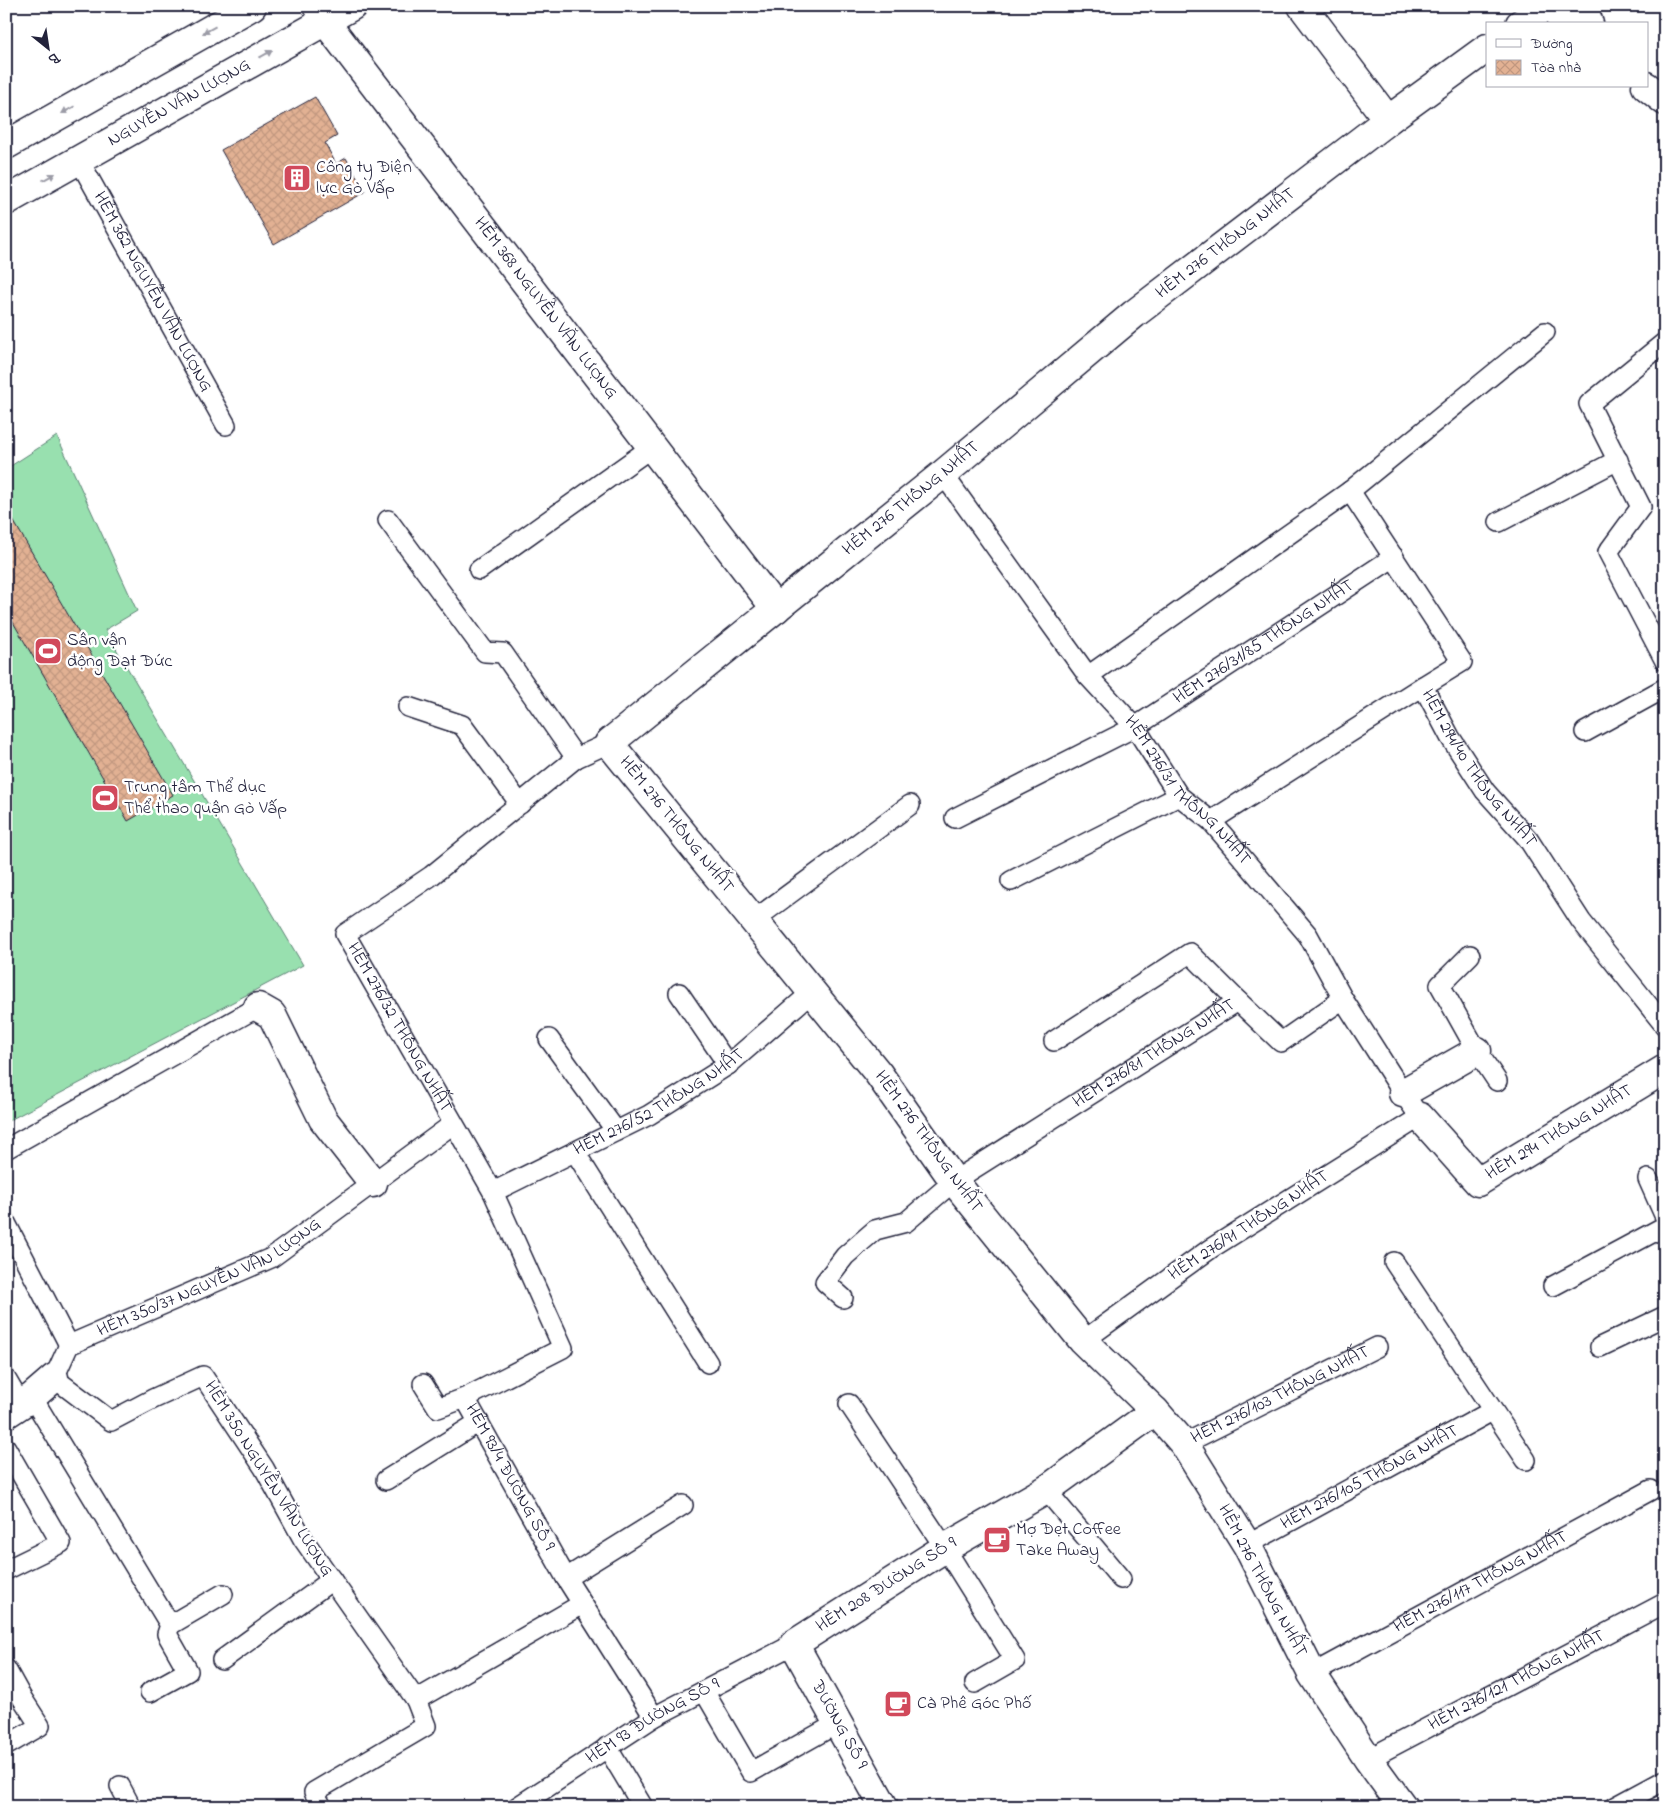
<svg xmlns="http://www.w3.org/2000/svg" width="1671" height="1813" font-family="'Indie Flower',sans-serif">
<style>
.garden{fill:#98e0af;stroke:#5d8175}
.building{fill:url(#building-cross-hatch);stroke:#22223b}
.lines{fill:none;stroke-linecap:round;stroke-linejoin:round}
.service-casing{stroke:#22223b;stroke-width:22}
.minor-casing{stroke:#22223b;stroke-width:31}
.tertiary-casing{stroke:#22223b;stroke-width:31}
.secondary-casing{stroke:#22223b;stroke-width:31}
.service{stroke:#fff;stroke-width:19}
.minor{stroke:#fff;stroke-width:28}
.tertiary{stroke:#fff;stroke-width:28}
.secondary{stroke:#fff;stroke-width:28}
.oneway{fill:#9c9ca7}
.labels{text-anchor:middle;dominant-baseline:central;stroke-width:5;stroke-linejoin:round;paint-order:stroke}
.street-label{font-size:18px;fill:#22223b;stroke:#fff}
.poi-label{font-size:18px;fill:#22223b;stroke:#fff;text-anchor:start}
</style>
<defs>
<pattern id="building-cross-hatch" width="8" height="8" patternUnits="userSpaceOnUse" patternTransform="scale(1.25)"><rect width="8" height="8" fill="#e2b193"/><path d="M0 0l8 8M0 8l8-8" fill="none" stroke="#c29880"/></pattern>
</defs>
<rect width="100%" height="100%" fill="#fff"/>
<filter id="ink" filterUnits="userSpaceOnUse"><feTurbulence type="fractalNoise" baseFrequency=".02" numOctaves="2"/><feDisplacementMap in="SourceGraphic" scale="10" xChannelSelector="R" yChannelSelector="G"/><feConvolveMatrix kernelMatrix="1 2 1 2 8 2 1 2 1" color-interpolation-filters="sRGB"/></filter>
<g filter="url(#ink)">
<path class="garden" d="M 57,436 L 137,611 L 105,630 L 303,965 L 6,1122 L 6,469 Z"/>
<g class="building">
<path d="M 315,97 L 337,136 L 325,143 L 336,164 L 346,158 L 365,192 L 274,244 L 221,150 Z"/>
<path d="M 6,508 L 173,795 L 128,821 L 6,610 Z"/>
</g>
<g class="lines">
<defs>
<g id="service">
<path id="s1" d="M 79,160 L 226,425"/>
<path d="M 1665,342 L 1589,404 L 1641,507 L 1608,552 L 1665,661"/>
<path id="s2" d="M 943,474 L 1088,676 L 1135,727 L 1179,796 L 1211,821 L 1308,935 L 1343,999 L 1403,1093 L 1420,1117 L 1210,1249 L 1083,1341"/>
<path id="s3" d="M 1350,491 L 1462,662 L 1423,686 L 1450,737 L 1485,791 L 1528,839 L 1581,921 L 1665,1026"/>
<path d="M 388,520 L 485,652 L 503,653 L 576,758 L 609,743"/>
<path d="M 1499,522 L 1618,460"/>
<path d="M 479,570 L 652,447"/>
<path d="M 1088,676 L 1350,491 L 1545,332"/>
<path d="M 408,707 L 462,725 L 520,804"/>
<path d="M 1585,732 L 1665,688"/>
<path id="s4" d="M 576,758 L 431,876 L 345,934 L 493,1192 L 563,1348 L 465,1398 L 566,1578 L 654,1717"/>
<path id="s5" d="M 955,818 L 1135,727 L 1394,557"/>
<path d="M 1211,821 L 1423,686"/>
<path d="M 1011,881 L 1179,796"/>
<path d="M 754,920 L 910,805"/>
<path d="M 1470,955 L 1440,985 L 1477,1051 L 1497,1081"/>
<path d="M 679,993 L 728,1065"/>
<path d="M 1238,1001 L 1281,1042 L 1343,999"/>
<path d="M 549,1039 L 616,1131"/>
<path d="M 6,1149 L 258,1007"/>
<path d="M 575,1152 L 708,1363"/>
<path d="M 1648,1179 L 1665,1217"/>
<path id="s6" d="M 493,1192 L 649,1115 L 728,1065 L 811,993"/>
<path d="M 6,1223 L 69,1345"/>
<path d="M 1394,1262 L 1526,1460"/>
<path d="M 1553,1286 L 1665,1226"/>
<path id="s7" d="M 843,1298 L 825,1282 L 845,1256 L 875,1230 L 906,1222 L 954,1181 L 1238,1001 L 1190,953 L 1054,1041"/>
<path d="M 1600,1347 L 1665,1316"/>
<path d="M 6,1379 L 20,1403"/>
<path d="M 423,1384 L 438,1408 L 465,1398"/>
<path d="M 32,1397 L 170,1625 L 167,1634 L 188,1671 L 150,1692"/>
<path d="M 849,1404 L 945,1548 L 1015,1660 L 975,1683"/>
<path id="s8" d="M 1184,1444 L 1377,1347"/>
<path d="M 6,1448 L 61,1543 L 6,1570"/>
<path d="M 386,1480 L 479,1422"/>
<path d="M 1046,1490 L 1121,1579"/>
<path id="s9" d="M 1247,1545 L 1492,1411"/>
<path d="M 566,1578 L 683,1505"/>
<path d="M 170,1625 L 223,1594"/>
<path d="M 222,1660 L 332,1580"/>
<path d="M 6,1669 L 22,1698 L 40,1726 L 9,1744"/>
<path id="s10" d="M 1312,1674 L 1651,1490"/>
<path d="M 704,1691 L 751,1772 L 838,1723"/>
<path id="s11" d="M 416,1700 L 303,1539 L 264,1468 L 203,1376 L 153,1399 L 111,1421 L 54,1378 L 69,1345 L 271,1258 L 453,1124"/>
<path d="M 607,1747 L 643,1807"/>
<path id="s12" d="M 1368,1759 L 1665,1603"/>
<path d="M 120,1786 L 131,1807"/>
<path d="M 322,1807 L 314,1792 L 426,1726 L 416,1700 L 582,1604"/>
<path id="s13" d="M 517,1807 L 654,1717 L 794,1644"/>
<path d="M 1615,1807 L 1665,1780"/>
</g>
<g id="minor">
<path id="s14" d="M 317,6 L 325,21 L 776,609"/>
<path d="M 1302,6 L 1388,120"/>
<path d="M 1520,24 L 1546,6"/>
<path d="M 258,1007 L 272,1015 L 323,1119 L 373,1183"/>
<path d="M 1403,1093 L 1477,1051"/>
<path id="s15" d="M 1420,1117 L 1478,1182 L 1665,1069"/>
<path d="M 6,1414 L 32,1397 L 54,1378"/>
<path id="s16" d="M 884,1807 L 794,1644 L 945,1548 L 1046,1490 L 1155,1411"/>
<path id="s17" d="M 1403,1807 L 1368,1759 L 1312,1674 L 1247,1545 L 1184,1444 L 1155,1411 L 1083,1341 L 954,1181 L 878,1073 L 609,743 L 943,474 L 1134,314 L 1388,120 L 1487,48"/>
</g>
<g id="tertiary">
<path d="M 1586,6 L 1586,15 L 1589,24"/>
<path d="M 6,145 L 252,6"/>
<path id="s18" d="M 6,201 L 352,6"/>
</g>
<g id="secondary">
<path d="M 1548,6 L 1569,24"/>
<path d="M 1646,86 L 1665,101"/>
</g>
</defs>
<use href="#service" class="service-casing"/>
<use href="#minor" class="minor-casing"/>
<use href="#tertiary" class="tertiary-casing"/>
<use href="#secondary" class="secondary-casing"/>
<use href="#service" class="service"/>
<use href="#minor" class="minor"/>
<use href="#tertiary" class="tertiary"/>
<use href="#secondary" class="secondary"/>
</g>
<defs><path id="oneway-solid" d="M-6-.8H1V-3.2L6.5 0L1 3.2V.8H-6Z" transform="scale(1.25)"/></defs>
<g class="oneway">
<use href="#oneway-solid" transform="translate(209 30) rotate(151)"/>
<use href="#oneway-solid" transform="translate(266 54) rotate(-29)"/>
<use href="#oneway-solid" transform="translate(68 110) rotate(151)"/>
<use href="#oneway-solid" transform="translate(49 177) rotate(-29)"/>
</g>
</g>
<defs>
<symbol id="building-square" viewBox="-11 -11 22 22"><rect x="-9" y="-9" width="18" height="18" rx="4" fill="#d1495b" stroke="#fff"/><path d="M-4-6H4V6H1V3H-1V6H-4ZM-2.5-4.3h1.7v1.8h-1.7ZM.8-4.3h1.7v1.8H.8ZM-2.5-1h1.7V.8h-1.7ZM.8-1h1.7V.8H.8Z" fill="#fff"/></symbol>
<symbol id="stadium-square" viewBox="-11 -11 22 22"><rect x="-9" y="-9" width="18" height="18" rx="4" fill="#d1495b" stroke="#fff"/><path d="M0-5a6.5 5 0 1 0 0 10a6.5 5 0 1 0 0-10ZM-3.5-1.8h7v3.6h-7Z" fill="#fff"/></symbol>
<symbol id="cafe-square" viewBox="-11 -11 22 22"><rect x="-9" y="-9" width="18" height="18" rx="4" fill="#d1495b" stroke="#fff"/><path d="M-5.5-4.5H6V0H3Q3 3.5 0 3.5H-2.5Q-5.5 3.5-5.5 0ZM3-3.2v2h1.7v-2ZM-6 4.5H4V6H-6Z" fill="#fff"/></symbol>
</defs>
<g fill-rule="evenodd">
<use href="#building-square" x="281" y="162" width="32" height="32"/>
<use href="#stadium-square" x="32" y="635" width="32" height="32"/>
<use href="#stadium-square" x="89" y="782" width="32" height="32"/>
<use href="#cafe-square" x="981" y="1524" width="32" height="32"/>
<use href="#cafe-square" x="882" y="1688" width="32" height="32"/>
</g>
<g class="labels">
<g class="street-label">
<text stroke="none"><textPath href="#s18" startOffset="199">NGUYỄN VĂN LƯỢNG</textPath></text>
<text stroke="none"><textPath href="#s17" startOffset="2126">HẺM 276 THỐNG NHẤT</textPath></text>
<text stroke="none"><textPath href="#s1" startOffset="151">HẺM 362 NGUYỄN VĂN LƯỢNG</textPath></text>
<text stroke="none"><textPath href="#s14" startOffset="379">HẺM 368 NGUYỄN VĂN LƯỢNG</textPath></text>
<text stroke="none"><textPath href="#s17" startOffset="1721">HẺM 276 THỐNG NHẤT</textPath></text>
<text stroke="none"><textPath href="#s5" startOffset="356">HẺM 276/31/85 THỐNG NHẤT</textPath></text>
<text stroke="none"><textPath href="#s3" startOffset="350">HẺM 294/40 THỐNG NHẤT</textPath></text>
<text stroke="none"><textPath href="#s2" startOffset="401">HẺM 276/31 THỐNG NHẤT</textPath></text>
<text transform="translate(676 825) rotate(51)">HẺM 276 THỐNG NHẤT</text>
<text stroke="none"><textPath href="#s4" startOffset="399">HẺM 276/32 THỐNG NHẤT</textPath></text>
<text stroke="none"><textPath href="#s7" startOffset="429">HẺM 276/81 THỐNG NHẤT</textPath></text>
<text stroke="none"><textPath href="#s6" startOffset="189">HẺM 276/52 THỐNG NHẤT</textPath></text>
<text stroke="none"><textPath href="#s15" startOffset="182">HẺM 294 THỐNG NHẤT</textPath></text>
<text transform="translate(928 1142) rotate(54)">HẺM 276 THỐNG NHẤT</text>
<text transform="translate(1249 1226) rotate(-33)">HẺM 276/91 THỐNG NHẤT</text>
<text stroke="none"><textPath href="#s11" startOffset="754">HẺM 350/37 NGUYỄN VĂN LƯỢNG</textPath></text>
<text stroke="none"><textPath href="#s8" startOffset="108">HẺM 276/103 THỐNG NHẤT</textPath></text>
<text stroke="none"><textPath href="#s4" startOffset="960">HẺM 93/4 ĐƯỜNG SỐ 9</textPath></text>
<text stroke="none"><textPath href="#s9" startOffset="140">HẺM 276/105 THỐNG NHẤT</textPath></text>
<text transform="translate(268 1479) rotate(58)">HẺM 350 NGUYỄN VĂN LƯỢNG</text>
<text transform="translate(1262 1581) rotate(62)">HẺM 276 THỐNG NHẤT</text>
<text stroke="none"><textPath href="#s10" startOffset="192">HẺM 276/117 THỐNG NHẤT</textPath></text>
<text stroke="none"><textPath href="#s16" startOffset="296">HẺM 208 ĐƯỜNG SỐ 9</textPath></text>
<text stroke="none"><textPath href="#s12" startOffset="168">HẺM 276/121 THỐNG NHẤT</textPath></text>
<text stroke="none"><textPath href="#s13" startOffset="161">HẺM 93 ĐƯỜNG SỐ 9</textPath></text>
<text transform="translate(839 1725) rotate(61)">ĐƯỜNG SỐ 9</text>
</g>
<g class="poi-label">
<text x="316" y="168">Công ty Điện<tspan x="316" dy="21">lực Gò Vấp</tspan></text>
<text x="67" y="641">Sân vận<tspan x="67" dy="21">động Đạt Đức</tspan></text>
<text x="124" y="788">Trung tâm Thể dục<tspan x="124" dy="21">Thể thao quận Gò Vấp</tspan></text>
<text x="1016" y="1530">Mợ Đẹt Coffee<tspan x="1016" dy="21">Take Away</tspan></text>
<text x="917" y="1704">Cà Phê Góc Phố</text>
</g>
</g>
<rect width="1671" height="1813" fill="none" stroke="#fff" stroke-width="25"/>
<rect x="12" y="12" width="1646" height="1788" fill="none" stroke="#22223b" stroke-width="2" filter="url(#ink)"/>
<rect x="1486" y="22" width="162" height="65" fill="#ffffff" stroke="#a7a7b1"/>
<rect x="1496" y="39" width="25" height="8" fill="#ffffff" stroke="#a7a7b1"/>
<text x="1531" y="48" font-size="15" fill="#22223b">Đường</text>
<rect x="1496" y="60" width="25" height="15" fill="url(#building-cross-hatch)" stroke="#a7a7b1"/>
<text x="1531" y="72" font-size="15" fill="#22223b">Tòa nhà</text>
<g transform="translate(48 48) rotate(150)" stroke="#ffffff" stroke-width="4" paint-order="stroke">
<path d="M0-4L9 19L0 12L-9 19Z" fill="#22223b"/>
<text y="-8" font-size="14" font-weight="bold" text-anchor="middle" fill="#22223b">B</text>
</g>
</svg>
